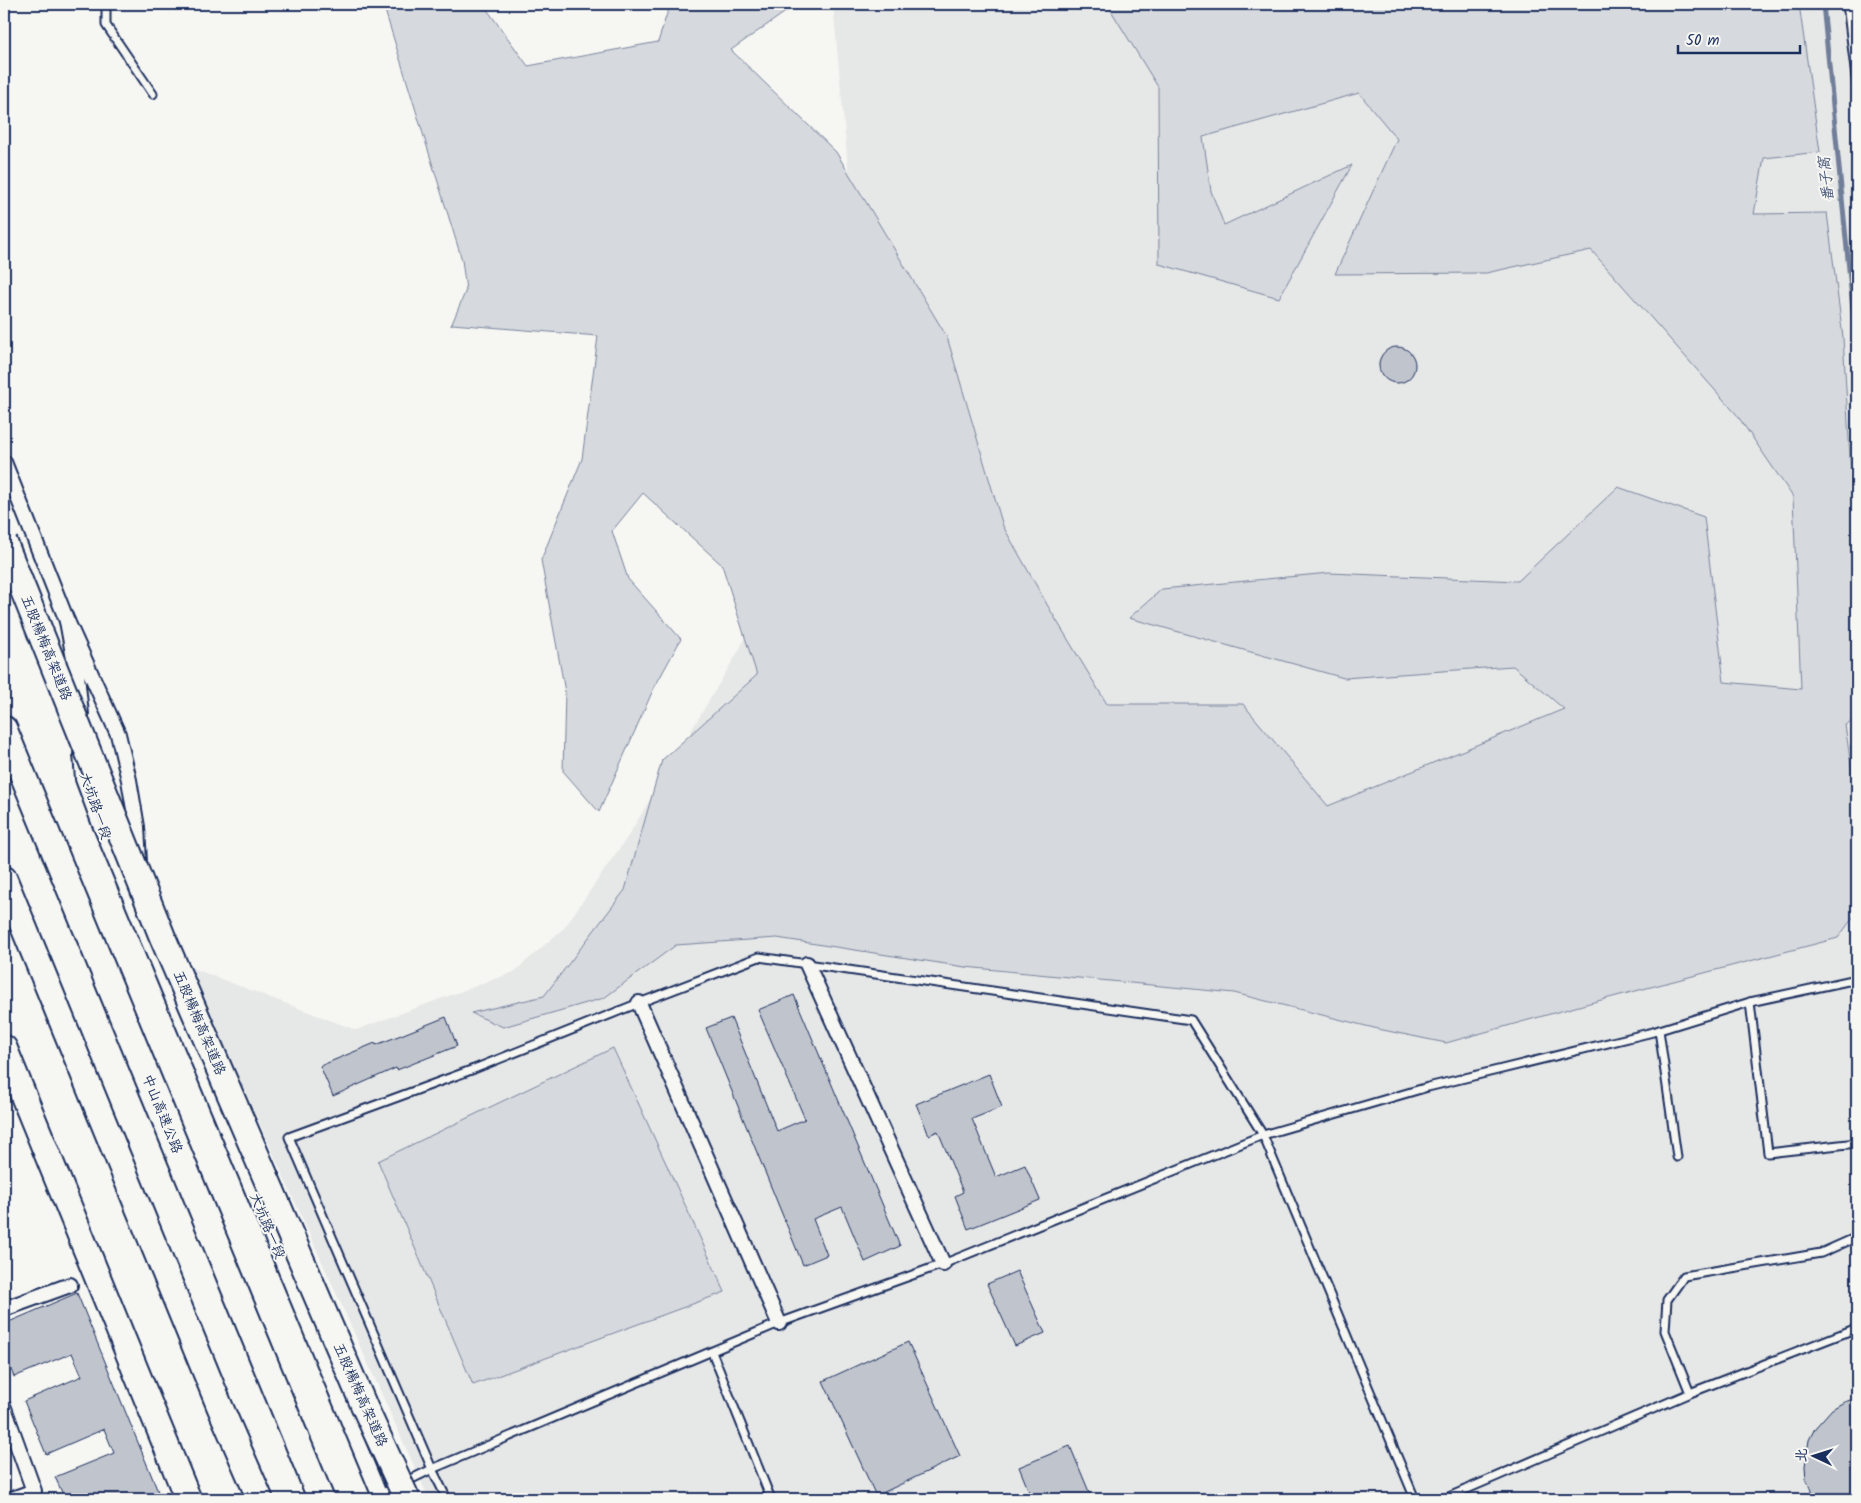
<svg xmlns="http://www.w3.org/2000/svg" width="1861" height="1503" font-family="Kalam,'LXGW WenKai TC',sans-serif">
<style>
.built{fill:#e6e7e7}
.green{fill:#d6d9dd;stroke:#78849e}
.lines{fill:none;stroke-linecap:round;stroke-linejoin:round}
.stream{stroke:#717e99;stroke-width:5}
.building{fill:#c0c4cd;stroke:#1b2f5e}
.lane-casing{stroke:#1b2f5e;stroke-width:11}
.street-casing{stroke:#1b2f5e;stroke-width:18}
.highway-casing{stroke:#1b2f5e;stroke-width:29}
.lane{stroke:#f6f6f2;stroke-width:7}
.street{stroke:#f6f6f2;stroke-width:14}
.highway{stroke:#f6f6f2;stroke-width:25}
.highway-bridge-casing{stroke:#1b2f5e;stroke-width:29;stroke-linecap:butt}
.highway-bridge{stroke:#f6f6f2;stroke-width:25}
.labels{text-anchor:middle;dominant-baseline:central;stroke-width:4;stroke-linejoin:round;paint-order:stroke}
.street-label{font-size:14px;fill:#1b2f5e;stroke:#f6f6f2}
.water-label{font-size:15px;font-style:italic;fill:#46567b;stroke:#f6f6f2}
</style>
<rect width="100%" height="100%" fill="#f6f6f2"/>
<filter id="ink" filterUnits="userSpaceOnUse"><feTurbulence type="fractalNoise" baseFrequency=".02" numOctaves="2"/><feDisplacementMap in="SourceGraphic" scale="10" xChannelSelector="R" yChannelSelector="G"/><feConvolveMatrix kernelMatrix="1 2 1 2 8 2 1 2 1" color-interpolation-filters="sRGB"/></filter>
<g filter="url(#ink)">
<path class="built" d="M 833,4 L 1857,4 L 1857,1499 L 429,1499 L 189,967 L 356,1030 L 514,972 L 564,928 L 629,835 L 741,647 L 862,318 Z"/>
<g class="green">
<path d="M 383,4 L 483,4 L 528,66 L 658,42 L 670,4 L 797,4 L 731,50 L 836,152 L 947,337 L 1003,526 L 1049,608 L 1107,704 L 1243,704 L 1328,806 L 1564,709 L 1513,666 L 1344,678 L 1129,618 L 1162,589 L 1329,573 L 1518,581 L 1618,487 L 1704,517 L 1724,682 L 1801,689 L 1793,497 L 1737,415 L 1591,250 L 1486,273 L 1335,274 L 1397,139 L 1359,93 L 1203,137 L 1211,191 L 1224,225 L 1352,165 L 1279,298 L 1159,264 L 1158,87 L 1107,4 L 1799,4 L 1820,152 L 1764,158 L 1754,214 L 1827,213 L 1843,337 L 1853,509 L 1857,534 L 1857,718 L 1845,725 L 1857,806 L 1857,912 L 1838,938 L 1586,1004 L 1446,1043 L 1378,1029 L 1234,993 L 965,967 L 777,938 L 676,945 L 604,998 L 503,1027 L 471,1013 L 544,996 L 625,890 L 662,760 L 757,675 L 722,565 L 643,493 L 612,531 L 628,579 L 681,639 L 653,690 L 599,812 L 563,771 L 565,692 L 541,560 L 582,459 L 598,336 L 452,324 L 451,326 L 466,290 L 462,260 Z"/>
<path d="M 613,1048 L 725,1292 L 473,1385 L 378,1161 Z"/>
</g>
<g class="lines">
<path class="stream" d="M 1823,4 L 1857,351"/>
</g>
<g class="building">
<circle cx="1397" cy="365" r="18"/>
<path d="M 794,995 L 900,1246 L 865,1262 L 842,1207 L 813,1219 L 827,1255 L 803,1265 L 706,1028 L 731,1018 L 777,1131 L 805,1119 L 758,1010 Z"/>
<path d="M 446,1017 L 457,1046 L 397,1070 L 396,1068 L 333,1096 L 320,1066 L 375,1043 L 376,1045 Z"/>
<path d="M 989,1074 L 1002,1107 L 972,1119 L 996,1177 L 1025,1165 L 1040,1200 L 968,1229 L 955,1196 L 963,1192 L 938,1131 L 929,1135 L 916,1104 Z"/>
<path d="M 1017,1271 L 1045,1333 L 1015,1346 L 987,1284 Z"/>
<path d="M 77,1293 L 148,1467 L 161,1499 L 65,1499 L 55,1477 L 114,1453 L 104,1429 L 46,1454 L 24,1401 L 82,1376 L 72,1353 L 14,1377 L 4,1352 L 4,1324 Z"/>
<path d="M 908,1342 L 960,1456 L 876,1496 L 823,1381 Z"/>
<path d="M 1857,1398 L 1857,1499 L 1815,1499 L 1806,1479 L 1805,1466 L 1809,1440 L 1815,1428 L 1832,1409 L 1844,1402 Z"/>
<path d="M 1070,1446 L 1092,1499 L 1032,1499 L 1019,1467 Z"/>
</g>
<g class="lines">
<defs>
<g id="lane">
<path d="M 106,4 L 106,25 L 153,94"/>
<path d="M 1847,4 L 1857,86"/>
<path d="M 1856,747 L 1857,754"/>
<path d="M 1750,1002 L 1768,1153 L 1857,1143"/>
<path d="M 1659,1030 L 1677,1157"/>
<path d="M 712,1352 L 771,1499"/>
<path d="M 1690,1393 L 1665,1331 L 1667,1300 L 1684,1276 L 1821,1253 L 1857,1237"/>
<path d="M 379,1495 L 432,1469 L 779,1323 L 943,1264 L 1263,1135 L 1428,1087 L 1653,1032 L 1750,1002 L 1857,979"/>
<path d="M 447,1499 L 432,1469 L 289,1137 L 474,1069 L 639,1003 L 759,957 L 1191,1020 L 1263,1135 L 1415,1499"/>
<path d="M 1444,1499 L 1690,1393 L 1857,1328"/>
</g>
<g id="street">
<path d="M 4,462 L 67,621 L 118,734 L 129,780 L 137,827 L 139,862"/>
<path d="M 67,621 L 77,675 L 81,715"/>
<path d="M 81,754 L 83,779 L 99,822 L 381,1499"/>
<path d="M 807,964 L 943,1264"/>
<path d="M 639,1003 L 779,1323"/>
<path d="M 4,1309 L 70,1285"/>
<path d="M 4,1408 L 34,1491 L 12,1499"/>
</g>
<g id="highway">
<path d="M 4,729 L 321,1499"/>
<path d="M 4,879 L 220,1407 L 260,1499"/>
<path d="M 4,1048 L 188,1499"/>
</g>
</defs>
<use href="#lane" class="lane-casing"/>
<use href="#street" class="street-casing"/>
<use href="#highway" class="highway-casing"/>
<use href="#lane" class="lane"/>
<use href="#street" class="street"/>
<use href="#highway" class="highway"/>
<defs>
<path id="highway-bridge" d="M 4,542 L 162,936 L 365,1408 L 407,1499"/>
</defs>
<use href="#highway-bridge" class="highway-bridge-casing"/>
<use href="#highway-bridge" class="highway-bridge"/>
</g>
</g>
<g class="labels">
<g class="street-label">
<text transform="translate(46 648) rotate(68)">五股楊梅高架道路</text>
<text transform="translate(95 806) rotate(71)">大坑路一段</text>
<text transform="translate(199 1023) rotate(67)">五股楊梅高架道路</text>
<text transform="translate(162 1114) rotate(68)">中山高速公路</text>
<text transform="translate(267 1226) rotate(67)">大坑路一段</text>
<text transform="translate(360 1395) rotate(66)">五股楊梅高架道路</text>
</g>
<g class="water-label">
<text transform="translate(1827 179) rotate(-96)">番子窩</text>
</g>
</g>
<rect width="1861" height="1503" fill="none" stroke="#f6f6f2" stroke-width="20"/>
<rect x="10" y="10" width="1841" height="1483" fill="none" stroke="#1b2f5e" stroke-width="2" filter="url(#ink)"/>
<g transform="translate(1814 1456) rotate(274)" stroke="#f6f6f2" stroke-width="4" paint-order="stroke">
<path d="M0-4L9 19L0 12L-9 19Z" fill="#1b2f5e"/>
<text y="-8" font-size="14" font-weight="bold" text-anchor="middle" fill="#1b2f5e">北</text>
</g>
<path d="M1678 45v8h122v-8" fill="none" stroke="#1b2f5e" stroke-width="2.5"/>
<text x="1686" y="45" font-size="15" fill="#1b2f5e" stroke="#f6f6f2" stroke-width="4" paint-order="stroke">50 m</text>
</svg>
